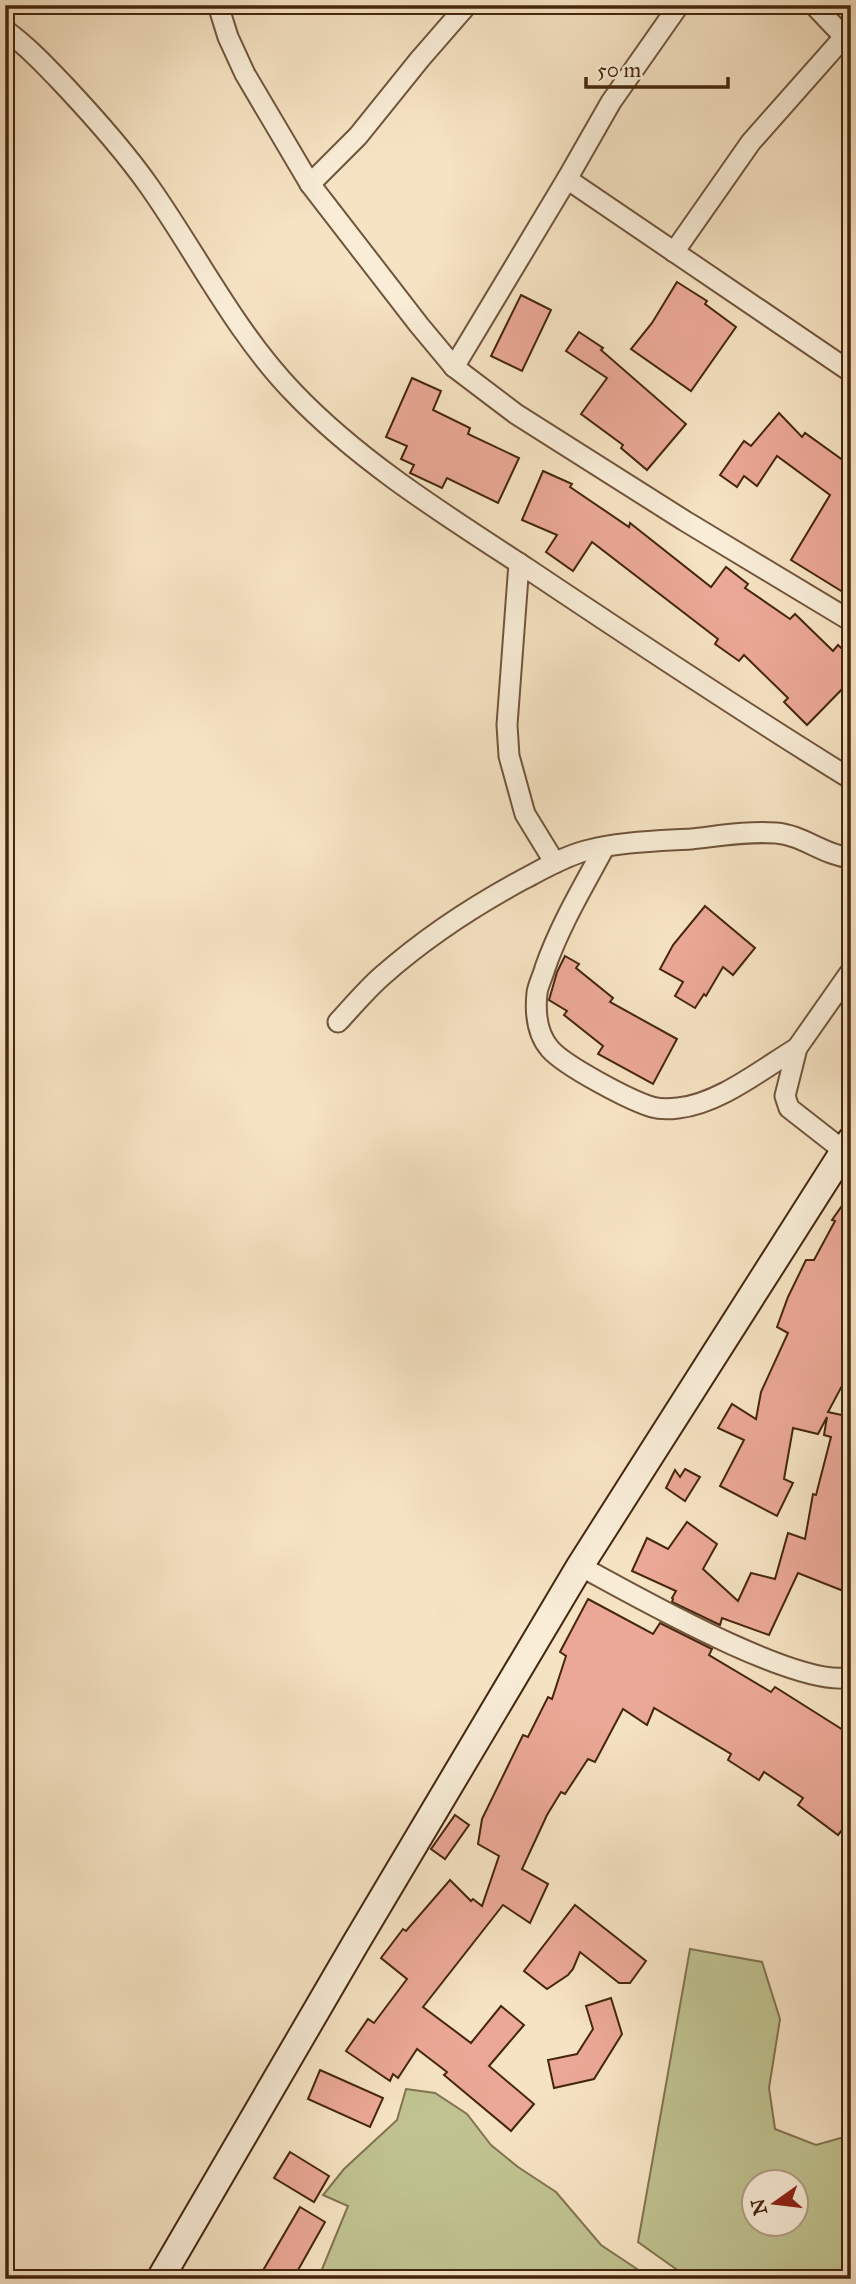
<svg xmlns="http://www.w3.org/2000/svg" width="856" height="2284" font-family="'IM FELL Great Primer',serif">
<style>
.green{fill:#c0c391;stroke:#827450;stroke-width:2;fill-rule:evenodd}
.building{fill:#eba896;stroke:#45260e;stroke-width:2}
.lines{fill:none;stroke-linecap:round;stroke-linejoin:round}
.street-casing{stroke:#71553b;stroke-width:23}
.secondary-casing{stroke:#45260e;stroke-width:30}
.street{stroke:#f9edd8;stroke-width:19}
.secondary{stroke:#f9edd8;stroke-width:26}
</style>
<rect width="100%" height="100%" fill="#f6e3c3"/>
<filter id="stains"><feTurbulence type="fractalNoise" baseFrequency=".00286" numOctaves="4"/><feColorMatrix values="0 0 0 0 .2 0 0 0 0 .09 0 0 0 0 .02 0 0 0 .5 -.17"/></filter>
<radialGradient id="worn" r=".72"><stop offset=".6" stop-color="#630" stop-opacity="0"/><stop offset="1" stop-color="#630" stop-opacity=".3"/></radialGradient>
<g class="green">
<path d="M 690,1949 L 762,1962 L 780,2019 L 769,2088 L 775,2129 L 816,2145 L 851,2135 L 851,2268 L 820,2279 L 690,2279 L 638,2242 ZM 754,2182 L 796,2182 L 796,2224 L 754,2224 Z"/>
<path d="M 406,2089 L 435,2093 L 467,2114 L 491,2145 L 518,2167 L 556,2192 L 601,2245 L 652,2279 L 318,2279 L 348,2206 L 323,2195 L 344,2169 L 397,2120 Z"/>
</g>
<g class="building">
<path d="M 677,282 L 707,301 L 705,304 L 736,327 L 691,391 L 631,349 L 652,323 Z"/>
<path d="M 521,295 L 551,310 L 522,371 L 491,356 Z"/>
<path d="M 579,332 L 603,348 L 601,350 L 686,424 L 647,470 L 621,448 L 623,445 L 581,414 L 607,378 L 566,351 Z"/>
<path d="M 412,378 L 441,391 L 433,410 L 470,428 L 468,434 L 519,458 L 498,503 L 447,478 L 442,488 L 410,473 L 414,465 L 401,459 L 407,446 L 386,437 Z"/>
<path d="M 779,413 L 802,437 L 805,433 L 851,466 L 851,502 L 842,514 L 851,519 L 851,597 L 791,560 L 830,495 L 777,456 L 757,486 L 744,476 L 737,487 L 720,475 L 744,441 L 751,446 Z"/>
<path d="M 543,471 L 572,484 L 570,487 L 629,527 L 630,523 L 711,587 L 726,567 L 748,584 L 745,588 L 790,619 L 795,614 L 833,651 L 838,645 L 851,657 L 851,680 L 807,725 L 784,702 L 788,698 L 744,655 L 739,661 L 715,644 L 718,639 L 592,542 L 573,571 L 546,552 L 557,535 L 522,520 Z"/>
<path d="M 705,906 L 755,948 L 733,975 L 723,967 L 706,996 L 704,994 L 695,1008 L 675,996 L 683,982 L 660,969 L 673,945 Z"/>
<path d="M 565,956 L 579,964 L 576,968 L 613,998 L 610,1002 L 677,1039 L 653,1084 L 598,1054 L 603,1046 L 564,1015 L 567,1011 L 549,1000 L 557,972 Z"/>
<path d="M 851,1193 L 851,1369 L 828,1412 L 851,1417 L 851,1594 L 798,1573 L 769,1635 L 722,1618 L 720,1625 L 672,1602 L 673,1599 L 672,1598 L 676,1591 L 632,1571 L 647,1538 L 668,1549 L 687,1522 L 717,1544 L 703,1569 L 738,1601 L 751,1573 L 775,1579 L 788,1533 L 805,1539 L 813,1494 L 816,1495 L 831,1437 L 824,1435 L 827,1417 L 818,1434 L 793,1428 L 784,1479 L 793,1483 L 777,1516 L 720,1486 L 744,1440 L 718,1428 L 732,1404 L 756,1419 L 761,1392 L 788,1333 L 777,1327 L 788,1297 L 806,1260 L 814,1260 L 835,1221 L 832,1220 Z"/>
<path d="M 685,1469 L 700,1477 L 685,1501 L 666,1488 L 675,1470 L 680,1477 Z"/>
<path d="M 588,1599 L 653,1634 L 660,1623 L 712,1649 L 709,1655 L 771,1692 L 775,1687 L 851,1735 L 851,1819 L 838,1835 L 798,1805 L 803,1798 L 764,1772 L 759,1780 L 728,1760 L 731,1754 L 654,1708 L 647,1725 L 623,1709 L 595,1762 L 588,1759 L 565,1794 L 561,1792 L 547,1815 L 522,1869 L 548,1884 L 530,1923 L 503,1905 L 423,2007 L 471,2043 L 501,2006 L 524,2025 L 489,2066 L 534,2104 L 511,2131 L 444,2075 L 447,2072 L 417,2049 L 398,2078 L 393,2074 L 390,2081 L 346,2051 L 368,2019 L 374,2023 L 407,1979 L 381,1958 L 403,1929 L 406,1931 L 450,1880 L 471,1901 L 473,1899 L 482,1906 L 499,1856 L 478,1844 L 482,1819 L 523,1735 L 528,1737 L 548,1697 L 552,1699 L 566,1656 L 560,1652 Z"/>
<path d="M 455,1815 L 469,1825 L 445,1859 L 431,1849 Z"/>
<path d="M 575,1905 L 646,1961 L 630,1983 L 619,1983 L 580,1952 L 573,1969 L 568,1975 L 547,1989 L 524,1971 Z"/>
<path d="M 611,1998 L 622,2034 L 594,2079 L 554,2088 L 548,2060 L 577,2054 L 593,2029 L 586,2006 Z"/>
<path d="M 320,2070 L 383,2098 L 370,2127 L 308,2099 Z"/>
<path d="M 290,2152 L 329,2176 L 314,2202 L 274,2178 Z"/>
<path d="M 300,2207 L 325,2222 L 293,2279 L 258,2279 Z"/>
</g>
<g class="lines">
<defs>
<g id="street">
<path d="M 218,5 L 228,37 L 245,74 L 310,184 L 419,325 L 454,367 L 516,414 L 685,521 L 851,621"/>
<path d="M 679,5 L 611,102 L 567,179 L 851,372"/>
<path d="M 814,5 L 851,44"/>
<path d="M 5,30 C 27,46 45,65 64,85 C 94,117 123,149 149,186 C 197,254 235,332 294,393 C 361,463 447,516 528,569 C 634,640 741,711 851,779"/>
<path d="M 310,184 L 358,136 L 420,59 L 467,5"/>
<path d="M 674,252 L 751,142 L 844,37"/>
<path d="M 454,367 L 567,179"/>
<path d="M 519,563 L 507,725 L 509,756 L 525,814 L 555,863"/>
<path d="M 604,848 C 583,887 560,925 545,968 C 543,976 538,985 537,993 C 535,1012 537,1034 550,1049 C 565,1066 629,1100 652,1107 C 659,1109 670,1109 678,1108 C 719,1104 762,1069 797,1048"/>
<path d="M 338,1022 C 352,1007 366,990 382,976 C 425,938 472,907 522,880 C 543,869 563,857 585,851 C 616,842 658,841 691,839 C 719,836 747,831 776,833 C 803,835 823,855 851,858"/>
<path d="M 844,1151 L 789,1108 L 785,1096 L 797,1048 L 851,971"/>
<path d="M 580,1566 C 632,1594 799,1690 851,1677"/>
</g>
<path id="secondary" d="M 160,2279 L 354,1946 L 580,1566 L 851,1140"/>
</defs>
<use href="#street" class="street-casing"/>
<use href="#secondary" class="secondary-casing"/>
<use href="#street" class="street"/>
<use href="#secondary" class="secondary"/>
</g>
<rect width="856" height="2284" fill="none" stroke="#f6e3c3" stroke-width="28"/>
<rect x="7" y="7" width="842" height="2270" fill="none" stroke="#45260e" stroke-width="3.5"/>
<rect x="14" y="14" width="828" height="2256" fill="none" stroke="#45260e" stroke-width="2"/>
<g transform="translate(775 2203) rotate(256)"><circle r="33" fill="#f9edd8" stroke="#b19d87" stroke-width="2"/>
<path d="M0-5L12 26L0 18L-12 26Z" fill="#8f2418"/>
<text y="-10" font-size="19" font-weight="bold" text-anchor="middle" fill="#45260e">N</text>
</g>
<path d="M586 77v10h142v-10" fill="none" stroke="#45260e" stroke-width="3.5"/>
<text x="597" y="77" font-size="21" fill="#45260e" stroke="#f9edd8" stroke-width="5" paint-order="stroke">50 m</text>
<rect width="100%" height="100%" filter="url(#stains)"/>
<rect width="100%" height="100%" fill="url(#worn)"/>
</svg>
